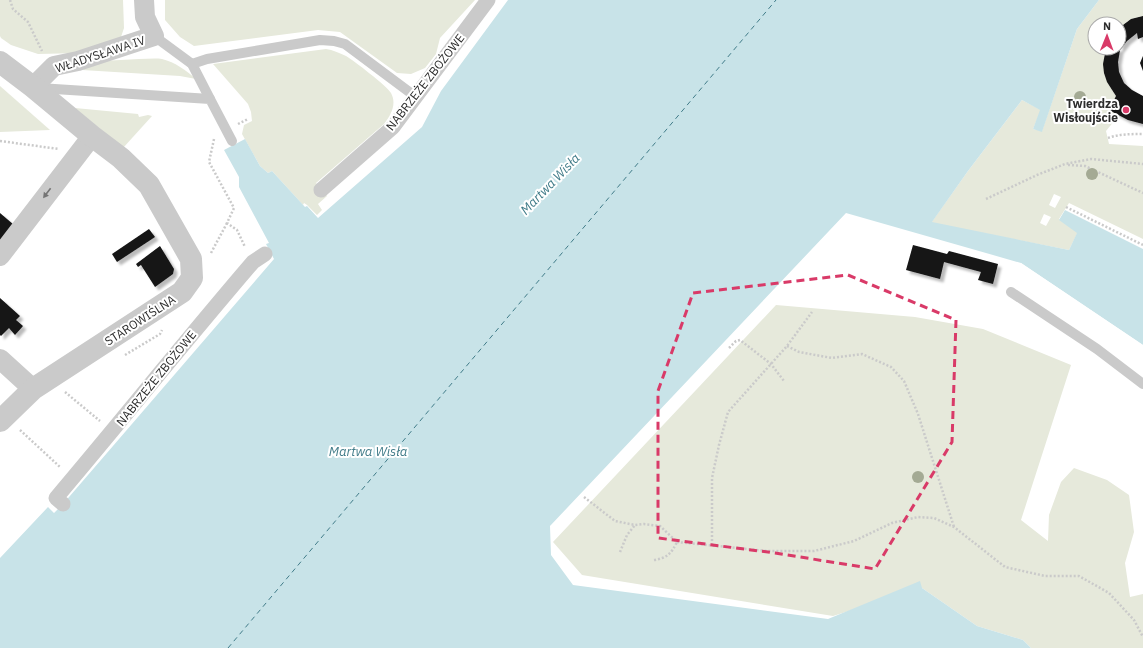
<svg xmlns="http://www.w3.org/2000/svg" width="1143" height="648" font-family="'IBM Plex Sans',sans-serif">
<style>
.green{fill:#e6e9db;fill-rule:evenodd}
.water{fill:#c8e3e8}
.pier{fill:#fff}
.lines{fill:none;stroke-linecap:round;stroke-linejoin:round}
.ferry{stroke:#417c89;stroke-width:1;stroke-dasharray:5 4;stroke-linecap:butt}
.building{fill:#141414;filter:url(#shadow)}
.path{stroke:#cacaca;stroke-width:2.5;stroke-dasharray:2 2;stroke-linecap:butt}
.service{stroke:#cacaca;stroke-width:10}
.pedestrian{stroke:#cacaca;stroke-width:15}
.minor{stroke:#cacaca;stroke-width:20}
.tertiary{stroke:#cacaca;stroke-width:22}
.tree{fill:#a4aa94}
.oneway{fill:#747474}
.marked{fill:none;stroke:#d93a68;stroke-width:3;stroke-dasharray:8 5;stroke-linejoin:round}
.poi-dot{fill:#d93a68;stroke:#fff;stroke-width:1.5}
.labels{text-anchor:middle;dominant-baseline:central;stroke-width:4;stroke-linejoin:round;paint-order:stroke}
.street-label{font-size:12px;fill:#2d2d2d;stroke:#fff}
.poi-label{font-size:12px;font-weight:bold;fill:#2d2d2d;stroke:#fff;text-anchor:end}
.water-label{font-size:13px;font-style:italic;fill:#417c89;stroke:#fff}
</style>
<defs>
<filter id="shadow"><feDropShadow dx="3.5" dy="3.5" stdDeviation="1" flood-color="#0004"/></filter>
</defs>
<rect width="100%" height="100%" fill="#fff"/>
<g class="green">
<path d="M 0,0 L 123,0 L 124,28 L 121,37 L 82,53 L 38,54 L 11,45 L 1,38 L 0,36 Z"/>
<path d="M 165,0 L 475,0 L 440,38 L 436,54 L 425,68 L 411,74 L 397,73 L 340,32 L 318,30 L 194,46 L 180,37 L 165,20 Z"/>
<path d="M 1099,0 L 1143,0 L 1143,16 L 1131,19 L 1119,28 L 1119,24 L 1095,24 L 1095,48 L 1106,48 C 1101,67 1105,80 1116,96 L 1110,110 L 1119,115 L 1106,131 L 1109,144 L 1143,146 L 1143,239 L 1069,203 L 1059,219 L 1078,232 L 1069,250 L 931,223 L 968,171 L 1022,100 L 1041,110 L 1033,129 L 1042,131 L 1077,29 ZM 1054,194 L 1061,197 L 1055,208 L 1049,205 ZM 1044,214 L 1051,217 L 1046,226 L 1040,223 Z"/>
<path d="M 326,49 C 333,50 339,53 346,56 C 353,60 387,86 391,93 C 397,104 391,115 384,124 L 316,183 L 327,196 L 318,204 L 322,210 L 317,215 L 307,205 L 304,203 L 303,205 L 272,171 L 268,173 L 260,166 L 242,134 L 244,125 L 252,121 L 251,112 L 248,104 L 213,64 Z"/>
<path d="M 139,59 C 147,59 155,58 162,59 C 175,62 187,71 196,79 L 180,76 L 82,70 L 102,61 Z"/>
<path d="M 0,86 L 50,130 L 0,132 Z"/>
<path d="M 75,108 L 138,114 L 139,117 L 148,115 L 152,116 L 123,148 Z"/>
<path d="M 776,305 L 915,317 L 983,329 L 1071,365 L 1021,520 L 1048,541 L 1049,515 L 1061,482 L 1074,468 L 1107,480 L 1129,495 L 1134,532 L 1125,563 L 1130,597 L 1143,594 L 1143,648 L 1031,648 L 1023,640 L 977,626 L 922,588 L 833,616 L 582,575 L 553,542 Z"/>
</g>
<path class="water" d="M 508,0 L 1099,0 L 1077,29 L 1042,132 L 1033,129 L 1040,110 L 1022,100 L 968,171 L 932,222 L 1069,250 L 1077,233 L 1059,220 L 1065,210 L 1143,249 L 1143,345 L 1021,263 L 846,213 L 550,526 L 551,555 L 573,585 L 828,619 L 920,581 L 922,588 L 977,626 L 1023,640 L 1031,648 L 0,648 L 0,558 L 48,507 L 54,513 L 63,504 L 274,259 L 266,244 L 269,243 L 239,187 L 239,177 L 224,150 L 245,139 L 260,166 L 268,173 L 272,171 L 305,207 L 307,206 L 318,218 L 422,127 L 441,91 Z"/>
<path class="pier" d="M 1021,263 L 1143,345 L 1143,347 L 1020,265 Z"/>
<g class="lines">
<path class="ferry" d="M 228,648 L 776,0"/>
</g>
<g class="building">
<path d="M 1143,16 L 1143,37 L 1138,39 L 1137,33 L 1127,41 L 1120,50 L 1118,62 L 1119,72 L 1124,83 L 1132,90 L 1143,96 L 1143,124 L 1128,120 L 1109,110 L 1116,96 L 1107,82 L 1104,73 L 1103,64 L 1106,48 L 1119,48 L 1119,28 L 1131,19 Z"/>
<path d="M 1143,56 L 1143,71 L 1140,63 Z"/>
<path d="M 0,213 L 14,225 L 0,243 Z"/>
<path d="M 149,229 L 155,237 L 117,262 L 112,254 Z"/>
<path d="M 913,245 L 947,254 L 949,251 L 998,264 L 993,284 L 978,280 L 981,272 L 944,262 L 940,279 L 906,270 Z"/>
<path d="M 160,246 L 174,269 L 173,274 L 155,287 L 141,265 L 138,267 L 136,264 Z"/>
<path d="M 0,298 L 20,316 L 16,320 L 23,326 L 15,335 L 9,328 L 1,336 L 0,335 Z"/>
</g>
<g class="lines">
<g class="path">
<path d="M 10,0 L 13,9 L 28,22 L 42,51"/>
<path d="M 238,124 L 248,119"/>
<path d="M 1108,138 C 1119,134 1131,134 1143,134"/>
<path d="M 214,139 L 209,162 L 234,208 L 227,223 L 237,230 L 245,247"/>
<path d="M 0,141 L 59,149"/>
<path d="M 1068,165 L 1085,166 L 1143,193"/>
<path d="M 986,199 L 1037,175 L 1065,164 L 1091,159 L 1143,164"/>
<path d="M 1066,207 L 1143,245"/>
<path d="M 211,253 L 227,223"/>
<path d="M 787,346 L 799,352 L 832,358 L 862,354 L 891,367 L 904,381 L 918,414 L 954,527"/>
<path d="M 729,348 L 736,341 L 740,340 L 771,364 L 784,381"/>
<path d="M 125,355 L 160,334 L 162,330"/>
<path d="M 65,392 L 100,421"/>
<path d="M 20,430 L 60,467"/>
<path d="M 584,497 L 615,521 L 635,525 L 644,524 L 660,526 L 677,542 L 767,551 L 814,551 L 854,541 L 892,523 L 918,517 L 934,518 L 954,527 L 1005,567 L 1045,576 L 1079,576 L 1109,593 L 1134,620 L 1143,637"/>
<path d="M 712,545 L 712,478 L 719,445 L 728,412 L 787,346 L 812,312"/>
<path d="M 620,552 L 627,535 L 635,525"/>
<path d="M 654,560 C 667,558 671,554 677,542"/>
</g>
<g class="service">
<path d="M 154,36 L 192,64 L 210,99"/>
<path d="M 192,64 L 207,59 L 320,40 L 334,41 L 345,44 L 416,97"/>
<path d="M 39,88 L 210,99 L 232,141"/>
<path d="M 1011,292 L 1097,349 L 1143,384"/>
</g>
<g class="pedestrian">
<path d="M 321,190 L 393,127 L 488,0"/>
<path d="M 63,504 L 56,498 C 122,420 186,340 253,262 L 265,254"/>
</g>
<g class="minor">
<path d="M 33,87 L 54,66 L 78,61 L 154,36 L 145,17 L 144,0"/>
<path d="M 0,256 L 92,136"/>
<path d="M 0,359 L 33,389"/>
</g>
<path class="tertiary" d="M 0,62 L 33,87 L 92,136 L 121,158 L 149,185 L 191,259 L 192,278 L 182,292 L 33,389 L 0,421"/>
</g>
<g class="tree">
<circle cx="1080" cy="97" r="6"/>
<circle cx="1092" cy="174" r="6"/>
<circle cx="918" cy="477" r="6"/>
</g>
<defs><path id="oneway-solid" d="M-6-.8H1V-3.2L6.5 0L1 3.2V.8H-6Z"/></defs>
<use class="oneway" href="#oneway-solid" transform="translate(47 193) rotate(127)"/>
<path class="marked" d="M 848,275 L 956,320 L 952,442 L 875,569 L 775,553 L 658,538 L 658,391 L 693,293 Z"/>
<circle class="poi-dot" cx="1126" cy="110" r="4"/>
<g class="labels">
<g class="street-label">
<text transform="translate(100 54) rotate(-18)">WŁADYSŁAWA IV</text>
<text transform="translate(425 82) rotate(-52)">NABRZEŻE ZBOŻOWE</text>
<text transform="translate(140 320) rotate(-33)">STAROWIŚLNA</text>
<text transform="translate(156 378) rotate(-51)">NABRZEŻE ZBOŻOWE</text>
</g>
<g class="poi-label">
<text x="1118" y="103">Twierdza<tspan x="1118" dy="14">Wisłoujście</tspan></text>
</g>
<g class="water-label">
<text transform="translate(550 184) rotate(-46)">Martwa Wisła</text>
<text x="368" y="451">Martwa Wisła</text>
</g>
</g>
<g transform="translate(1107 36) rotate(1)"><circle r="19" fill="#ffffff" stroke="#ababab"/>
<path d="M0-3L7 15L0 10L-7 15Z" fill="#d93a68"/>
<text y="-6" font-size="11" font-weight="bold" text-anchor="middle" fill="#2d2d2d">N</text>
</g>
</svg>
